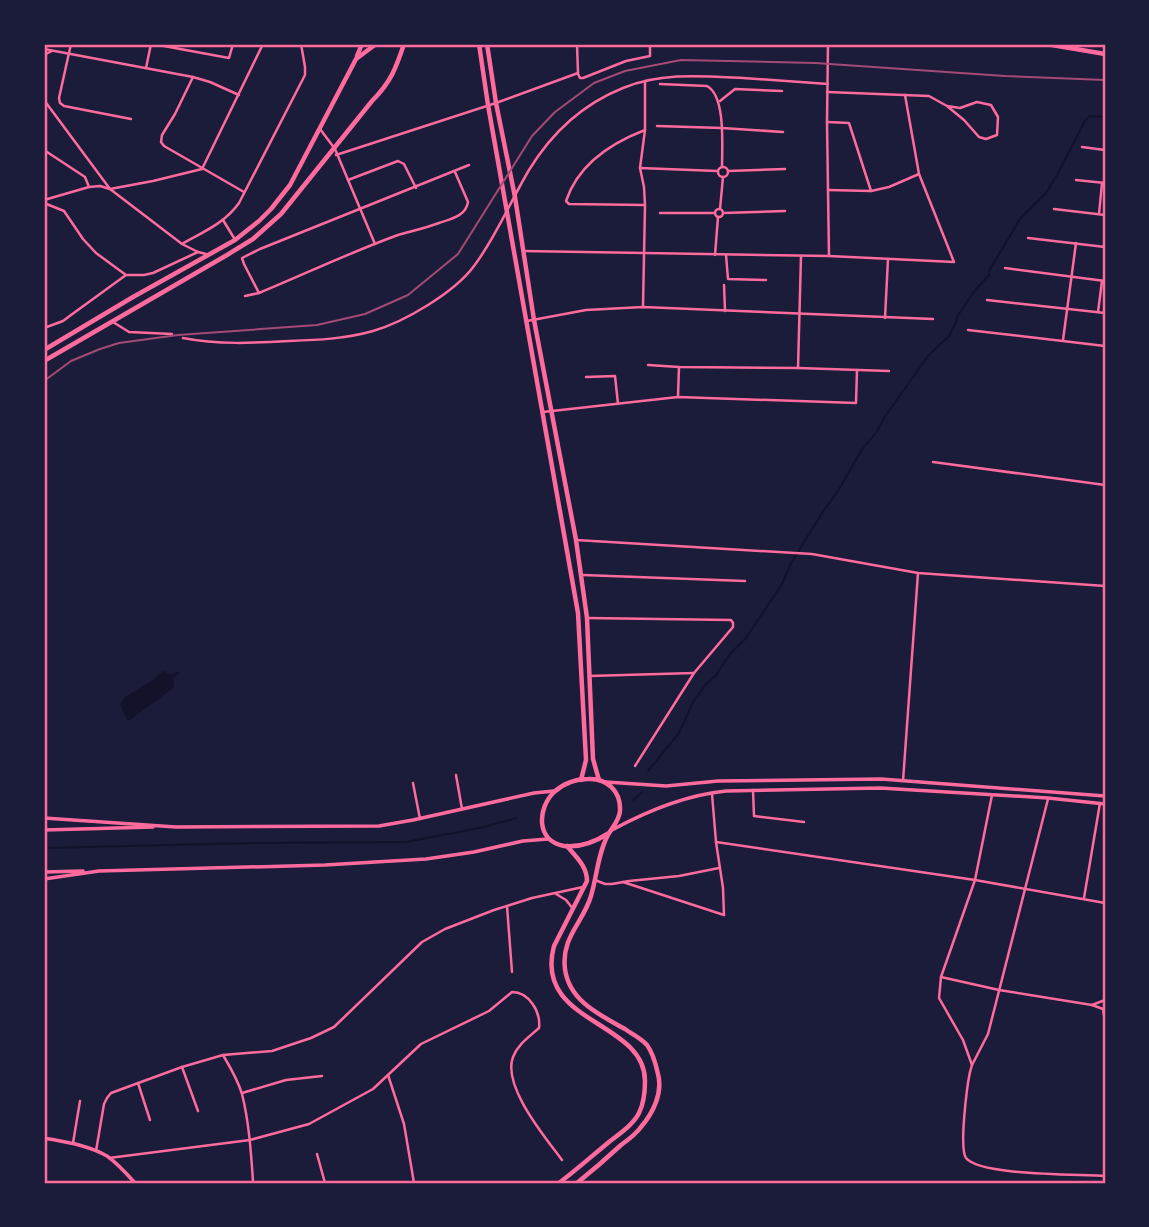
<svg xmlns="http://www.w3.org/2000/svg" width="1149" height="1227" font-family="'PT Sans',sans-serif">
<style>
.water{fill:#12122b}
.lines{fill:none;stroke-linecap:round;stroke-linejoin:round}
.stream{stroke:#12122b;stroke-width:2}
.minor{stroke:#ff6b9d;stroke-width:2.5}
.secondary{stroke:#ff6b9d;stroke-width:3.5}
.primary{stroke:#ff6b9d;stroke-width:4.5}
.rail{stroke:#a44b75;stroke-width:2}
.neatline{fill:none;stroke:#ff6b9d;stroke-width:2.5}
</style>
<rect width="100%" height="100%" fill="#1b1b3a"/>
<path class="water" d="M 163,671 L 171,675 L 179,671 L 180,673 L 173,678 L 174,685 L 172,689 L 130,720 L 127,720 L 120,704 L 125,697 L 150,682 Z"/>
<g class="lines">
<g class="stream">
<path d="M 648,771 L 679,733 L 693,702 L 706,684 L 716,675 L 730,654 L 746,638 L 782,584 L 791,563 L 824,510 L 838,491 L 861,451 L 877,431 L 884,418 L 928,356 L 949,336 L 956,322 L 958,315 L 976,289 L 989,275 L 989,271 L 1020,219 L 1046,193 L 1057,175 L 1085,121 L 1089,116 L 1105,117"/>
<path d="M 633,800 L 643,792"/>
<path d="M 44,848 L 253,843 L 406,842 L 484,827 L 516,818"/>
</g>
<g class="minor">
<path d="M 71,44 L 59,98 L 60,103 L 64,106 L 131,119"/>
<path d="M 153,44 L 229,58 L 233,44"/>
<path d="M 577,44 L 578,73"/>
<path d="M 828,44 L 827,122 L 829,256"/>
<path d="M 44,49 L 193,77 L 210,82 L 239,95"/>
<path d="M 44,55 L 52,51"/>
<path d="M 146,68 L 151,44"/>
<path d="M 578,74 L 580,78 L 583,78 L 626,61 L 650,56 L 650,44"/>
<path d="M 193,77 L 175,114 L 162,135 L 161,142 L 164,146 L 244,192"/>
<path d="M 660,84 L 707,86 C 726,96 722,147 722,167"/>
<path d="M 827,92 L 929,96 L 947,106 L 964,120 L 979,137 L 986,139 L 997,135 L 998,117 L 991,105 L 977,102 L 960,108 L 947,106"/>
<path d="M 44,100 L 110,189 L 182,244 L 198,252 L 206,254"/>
<path d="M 720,101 L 735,89 L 782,91"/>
<path d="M 827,122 L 849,123 L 871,191"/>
<path d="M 657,126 L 722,128 L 783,132"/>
<path d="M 320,129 L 335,149 L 375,244"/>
<path d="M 1082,147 L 1105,150"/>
<path d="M 44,150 L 85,177 L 89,187"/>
<path d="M 336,155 L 496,103 L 578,73"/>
<circle cx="723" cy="172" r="5"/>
<path d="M 640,168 L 717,171"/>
<path d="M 728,171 L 785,169"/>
<path d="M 348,180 L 398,161 L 404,164 L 416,188"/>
<path d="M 1076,180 L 1105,183"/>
<path d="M 828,190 L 871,191 L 889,187 L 919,174"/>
<path d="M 44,200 L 89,187 L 100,186 L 110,189 L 153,181 L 202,169 L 263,44"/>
<path d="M 44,203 L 64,211 L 83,239 L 96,253 L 126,275 L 144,275 L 153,273 L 198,252"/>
<path d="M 644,205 L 569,204 L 566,201 C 578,165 611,143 645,130"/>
<circle cx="719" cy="213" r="4"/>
<path d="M 720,209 L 723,177"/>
<path d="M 1054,209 L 1105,215"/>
<path d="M 660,213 L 715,213"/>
<path d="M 723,213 L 785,211"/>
<path d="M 1099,214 L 1102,183"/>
<path d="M 223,220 L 234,238"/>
<path d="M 1028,238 L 1105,247"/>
<path d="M 182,244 C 203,232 225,223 239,203 L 305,75 L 305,67 L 301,44"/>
<path d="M 523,251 L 829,256 L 954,262 L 919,174 L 905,95"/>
<path d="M 715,255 L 718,217"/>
<path d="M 726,255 L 728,279 L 766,280"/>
<path d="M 1005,268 L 1105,281"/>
<path d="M 724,285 L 725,311"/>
<path d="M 259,293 L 244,264 L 242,258 L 260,249 L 469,165"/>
<path d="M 245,296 L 259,293 C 305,274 351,252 398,235 C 412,231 426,228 439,223 C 451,219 466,216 468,202 L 455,172"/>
<path d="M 987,300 L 1105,313"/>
<path d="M 643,307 L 645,205 L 644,187 L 640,168 L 645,130 L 645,81"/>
<path d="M 1098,312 L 1102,281"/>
<path d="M 885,318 L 888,259"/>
<path d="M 527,321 L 586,310 L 643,307 L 933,319"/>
<path d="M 113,322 L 129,332 L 172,334"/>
<path d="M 44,328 L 63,321 L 71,315 L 126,275"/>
<path d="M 968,330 L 1105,346"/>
<path d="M 183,338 C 218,345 254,343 289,341 C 317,340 345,339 373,331 C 404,322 454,293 474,266 C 496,237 510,202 529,170 C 551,134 583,104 623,88 C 661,72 703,76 743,78 C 771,80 799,82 828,84"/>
<path d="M 1063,340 L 1076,243"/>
<path d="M 648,365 L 679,367 L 798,368 L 889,371"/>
<path d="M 798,368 L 801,256"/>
<path d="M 586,377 L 615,376 L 618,404"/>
<path d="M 678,396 L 679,367"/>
<path d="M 543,412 L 678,397 L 856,403 L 857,370"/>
<path d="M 933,462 L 1105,485"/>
<path d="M 576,540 L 812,554 L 918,573 L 1105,586"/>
<path d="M 583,575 L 745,581"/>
<path d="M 587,618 L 731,620 L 733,623 L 733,627 L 694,673 L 635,766"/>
<path d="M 589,676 L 694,673"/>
<path d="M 456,775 L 462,809"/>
<path d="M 903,781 L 918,573"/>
<path d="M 413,783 L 420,819"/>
<path d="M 753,790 L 754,816 L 804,822"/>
<path d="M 1048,799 L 988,1034 L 972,1065 L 970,1072 C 967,1086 959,1148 966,1158 C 980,1176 1080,1174 1105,1176"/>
<path d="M 716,842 L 975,880 L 1105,903"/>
<path d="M 595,880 L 605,884 L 612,884 L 629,881 L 679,876 L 719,868"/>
<path d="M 623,882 L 724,915 L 723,888 L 716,842 L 712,794"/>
<path d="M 556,894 L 566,900 L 573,909"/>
<path d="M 1084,898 L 1100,803"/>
<path d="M 507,906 L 512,972"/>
<path d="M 941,977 L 999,990 L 1092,1005 L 1103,1009 L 1105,1021"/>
<path d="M 1092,1005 L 1105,1000"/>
<path d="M 223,1055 C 230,1067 238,1080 242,1094 C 249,1122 251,1152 253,1181"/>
<path d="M 972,1065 L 963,1040 L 939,998 L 941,977 L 975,880 L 992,795"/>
<path d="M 182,1067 L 198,1111"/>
<path d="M 388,1075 L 404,1124 L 414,1183"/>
<path d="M 138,1083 L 150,1120"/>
<path d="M 242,1093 L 286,1080 L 322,1076"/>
<path d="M 73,1143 L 80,1101"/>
<path d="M 96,1151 L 104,1104 L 107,1098 L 111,1093 L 182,1067 L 223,1055 L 272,1051 L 311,1038 L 334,1027 L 422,942 L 445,929 L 494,910 L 532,898 L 583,887"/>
<path d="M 317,1154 L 325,1183"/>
<path d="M 109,1158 L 250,1140 L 309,1124 L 373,1089 L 421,1044 L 489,1011 L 512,992 C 529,992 541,1012 539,1028 C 529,1037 518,1044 513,1057 C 502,1086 545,1137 562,1160"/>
</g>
<g class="secondary">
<path d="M 606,782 L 666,786 L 718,781 L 881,779 L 1105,796"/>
<path d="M 44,818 L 176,827 L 379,826 L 413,820 L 534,793 L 554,791"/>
<path d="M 44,830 L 153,827"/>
<path d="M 612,830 C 647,811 686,795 726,791 L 880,788 L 1048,798 L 1105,804"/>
<path d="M 44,872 L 83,871"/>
<path d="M 44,879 L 99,871 L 325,865 L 426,859 L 474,852 L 523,841 L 548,839"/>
<path d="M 44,1138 C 65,1142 88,1145 107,1156 C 117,1163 127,1174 135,1183"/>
</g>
<g class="primary">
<path d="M 479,44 L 488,105 L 578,613 L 586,760 L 581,780"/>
<path d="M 487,44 L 496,103 L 515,197 L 534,320 L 576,540 L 587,618 L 593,759 L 599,780"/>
<path d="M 1046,44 L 1105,54"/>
<path d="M 1100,44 L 1105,45"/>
<path d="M 357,56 L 362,44"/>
<path d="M 44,350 L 133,297 L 235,240 L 259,221 L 271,209 L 290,185 L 356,59 L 376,44"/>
<path d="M 44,361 L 227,255 L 253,239 L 281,214 L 372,101 C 391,82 396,68 404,44"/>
<path d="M 559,1183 C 576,1170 592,1156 609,1142 C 619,1134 633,1125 639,1113 C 644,1103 645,1092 645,1081 C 645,1020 533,1024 554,946 L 587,881 C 587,866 576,857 567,846"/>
<path d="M 577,1183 C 592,1171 607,1158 621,1145 C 628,1140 636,1134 641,1127 C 653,1113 663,1093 658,1074 C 656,1065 653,1053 647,1045 C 641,1038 632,1034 625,1029 C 600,1015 569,1001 565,969 C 561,937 583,923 591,896 C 597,876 598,853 608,835 C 613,826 619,821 620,811 C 621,791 607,778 588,779 C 575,779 563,784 554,792 C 537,809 536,841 564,846 C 581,848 595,842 609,833"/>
</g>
<path class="rail" d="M 44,381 L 71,361 L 100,349 L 119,343 L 178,335 L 317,325 L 365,314 L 408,295 L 458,254 L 532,136 L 555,112 L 594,83 L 625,71 L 681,60 L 815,63 L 1005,76 L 1105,80"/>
</g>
<rect width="1149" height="1227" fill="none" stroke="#1b1b3a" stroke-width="91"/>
<rect x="46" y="46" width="1058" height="1136" class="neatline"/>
</svg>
